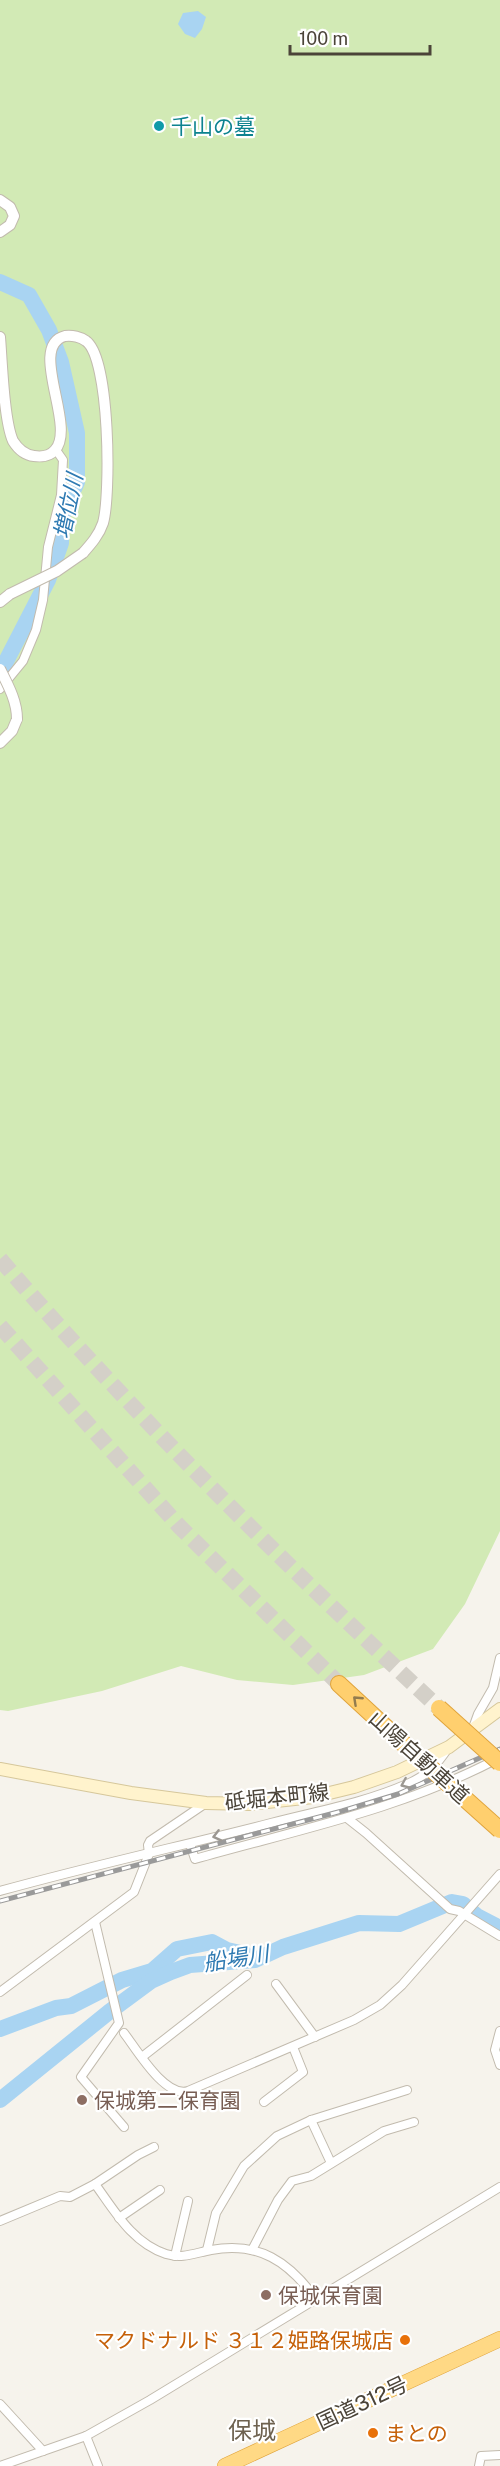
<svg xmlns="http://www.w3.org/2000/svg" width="500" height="2466" font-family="'Public Sans','Noto Sans JP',sans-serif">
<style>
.green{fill:#d2eab5}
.water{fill:#a9d4f2}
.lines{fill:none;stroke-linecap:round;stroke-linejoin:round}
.river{stroke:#a9d4f2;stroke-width:16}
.motorway-tunnel{stroke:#d4d0c8;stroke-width:16;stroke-dasharray:16 8;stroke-linecap:butt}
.minor-casing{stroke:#c2bbae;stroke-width:10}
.tertiary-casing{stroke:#c2bbae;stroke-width:12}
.secondary-casing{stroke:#d6c79b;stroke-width:14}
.trunk-casing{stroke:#e0a43c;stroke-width:16}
.motorway-casing{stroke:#e0a43c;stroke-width:18}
.minor{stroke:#fff;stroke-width:8}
.tertiary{stroke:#fff;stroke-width:10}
.secondary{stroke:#fff3cd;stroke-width:12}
.trunk{stroke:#ffd985;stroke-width:15}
.motorway{stroke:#ffcf6e;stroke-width:16}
.rail-casing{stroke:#9a9a9a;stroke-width:5}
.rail{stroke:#fff;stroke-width:3;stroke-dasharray:9;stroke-linecap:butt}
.tertiary-bridge-casing{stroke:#c2bbae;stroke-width:12;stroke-linecap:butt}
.motorway-bridge-casing{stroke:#e0a43c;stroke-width:18;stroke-linecap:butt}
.tertiary-bridge{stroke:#fff;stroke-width:10}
.motorway-bridge{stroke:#ffcf6e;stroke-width:16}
.oneway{stroke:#937c4e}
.oneway2{stroke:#9c9892}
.culture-dot{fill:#0f9aa8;stroke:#fff;stroke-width:2}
.education-dot{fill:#8d6e63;stroke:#fff;stroke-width:2}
.food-dot{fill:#e8710a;stroke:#fff;stroke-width:2}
.labels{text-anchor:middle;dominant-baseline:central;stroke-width:4.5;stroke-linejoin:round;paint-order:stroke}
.culture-label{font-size:21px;fill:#0d838f;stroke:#fff;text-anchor:start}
.street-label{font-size:21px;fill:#4b4439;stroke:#fff}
.education-label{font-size:21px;fill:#785e54;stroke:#fff;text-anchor:start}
.food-label{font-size:21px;fill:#c56008;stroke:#fff;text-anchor:end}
.water-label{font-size:22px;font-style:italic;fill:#2e7ab2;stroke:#fff}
.quarter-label{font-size:24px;fill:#6e6250;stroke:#fff}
</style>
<rect width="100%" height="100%" fill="#f6f3ec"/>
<path class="green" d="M 0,0 L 500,0 L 500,1531 L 465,1604 L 433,1649 L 364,1675 L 293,1685 L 237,1680 L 181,1666 L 102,1691 L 8,1711 L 0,1710 Z"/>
<path class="water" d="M 198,11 L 206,17 L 202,29 L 195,38 L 185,34 L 178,24 L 183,13 Z"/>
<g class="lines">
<g class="river">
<path d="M 0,282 L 29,295 L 49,330 L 61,362 L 77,433 L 77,482 L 62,516 L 61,543 L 48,580 L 0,673"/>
<path d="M 0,2029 L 56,2008 L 71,2006 L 122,1980 L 152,1971 L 177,1949 L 212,1942 L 227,1950 L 245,1954"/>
<path d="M 0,2100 L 109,2012 L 151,1981 L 171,1972 L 190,1965 L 255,1960 L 283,1947 L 359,1923 L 399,1924 L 452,1902 L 463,1904 L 477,1916 L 500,1928"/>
</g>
<g class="motorway-tunnel">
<path d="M 0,1259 C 137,1418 285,1565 439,1708"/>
<path d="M 0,1326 L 179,1526 L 339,1684"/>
</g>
<defs>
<g id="minor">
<path d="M 0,689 L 23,661 L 36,630 L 43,600 L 48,547 L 61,495 L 63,460 L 56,450"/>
<path d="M 473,1728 L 478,1714 L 493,1688 L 500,1658"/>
<path d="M 347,1818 L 366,1833 L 450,1909 L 459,1911 L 500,1936"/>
<path d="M 190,1844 L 195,1859 C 297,1830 402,1809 497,1759"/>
<path d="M 0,1891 C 90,1866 181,1846 271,1823 C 317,1811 364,1803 407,1784 C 426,1776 437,1765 448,1748"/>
<path d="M 95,1922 L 119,2023 L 81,2077 L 124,2127"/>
<path d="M 276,1984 L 315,2037"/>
<path d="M 0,1992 L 134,1892 L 149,1854 L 148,1845 L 150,1841 L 206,1803"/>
<path d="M 500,2031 L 495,2050 L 500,2065"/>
<path d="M 124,2033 C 137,2050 165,2098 188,2091 L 354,2020 L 380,2005 L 402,1985 L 500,1874"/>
<path d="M 142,2057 L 247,1975"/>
<path d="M 264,2102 L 303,2072 L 293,2047"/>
<path d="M 311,2120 L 331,2163"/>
<path d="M 95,2184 L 138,2155 L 154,2147"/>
<path d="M 119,2218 L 160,2190"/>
<path d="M 0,2221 L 60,2196 L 70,2197 L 95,2184 C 114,2210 132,2243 166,2254 C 182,2259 195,2253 211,2250 C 259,2241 289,2262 316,2299"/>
<path d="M 207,2250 L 216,2213 L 244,2166 L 277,2136 L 311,2120 L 407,2090"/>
<path d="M 252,2250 L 278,2200 L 292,2181 L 311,2176 L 384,2131 L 414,2122"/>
<path d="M 175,2256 L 188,2201"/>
<path d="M 0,2404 L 43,2451"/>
<path d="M 86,2436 L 98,2466"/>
<path d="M 0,2466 L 86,2436 L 150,2400 L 500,2187"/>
<path d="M 479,2466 L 481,2456 L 500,2455"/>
</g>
<g id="tertiary">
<path d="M 0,200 L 10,207 L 14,216 L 10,225 L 0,232"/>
<path d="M 0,337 C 2,362 4,421 13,441 C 18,449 25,455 34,456 C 41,457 50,456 55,450 C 77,426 27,346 65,336 C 72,335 81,337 86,341 C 110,358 111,495 103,523 C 99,535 91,544 83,553"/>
<path d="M 0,602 L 10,594"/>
<path d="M 0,743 L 12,731 L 17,719"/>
</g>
<path id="secondary" d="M 0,1769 L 131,1793 L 206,1803 L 250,1804 L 313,1797 L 354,1787 L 397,1772 L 449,1747 L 500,1709"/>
<path id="trunk" d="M 225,2466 L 500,2339"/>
<path id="motorway" d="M 339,1684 L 406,1746"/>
</defs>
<use href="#minor" class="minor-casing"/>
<use href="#tertiary" class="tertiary-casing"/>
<use href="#secondary" class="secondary-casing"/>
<use href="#trunk" class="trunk-casing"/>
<use href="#motorway" class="motorway-casing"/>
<use href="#minor" class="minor"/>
<use href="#tertiary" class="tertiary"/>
<use href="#secondary" class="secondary"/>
<use href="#trunk" class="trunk"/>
<use href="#motorway" class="motorway"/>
<defs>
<path id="rail" d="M 0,1901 L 342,1811 L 398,1794 L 500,1749"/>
</defs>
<use href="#rail" class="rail-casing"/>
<use href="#rail" class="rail"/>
<defs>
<g id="tertiary-bridge">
<path d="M 10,594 L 57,571 L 83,553"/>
<path d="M 0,669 C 8,685 17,701 17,719"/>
</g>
<g id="motorway-bridge">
<path d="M 439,1708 L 500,1763"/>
<path d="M 406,1746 L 500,1830"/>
</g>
</defs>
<use href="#tertiary-bridge" class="tertiary-bridge-casing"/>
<use href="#motorway-bridge" class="motorway-bridge-casing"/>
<use href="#tertiary-bridge" class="tertiary-bridge"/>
<use href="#motorway-bridge" class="motorway-bridge"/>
</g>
<defs><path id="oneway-chevron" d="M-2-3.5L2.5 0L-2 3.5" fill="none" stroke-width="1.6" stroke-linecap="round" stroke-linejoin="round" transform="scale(1.5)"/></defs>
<use class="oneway" href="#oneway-chevron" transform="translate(357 1700) rotate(-137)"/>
<g class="oneway2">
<use href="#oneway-chevron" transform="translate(405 1784) rotate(157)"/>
<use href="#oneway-chevron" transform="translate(217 1836) rotate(166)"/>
</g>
<circle class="culture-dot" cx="159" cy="126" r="6"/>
<g class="education-dot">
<circle cx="82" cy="2100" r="6"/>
<circle cx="266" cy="2295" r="6"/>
</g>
<g class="food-dot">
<circle cx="405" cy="2340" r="6"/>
<circle cx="373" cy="2433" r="6"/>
</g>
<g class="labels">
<g class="culture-label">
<text x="171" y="126">千山の墓</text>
</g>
<g class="street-label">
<text transform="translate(419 1757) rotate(42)">山陽自動車道</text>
<text transform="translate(277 1797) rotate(-6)">砥堀本町線</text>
<text transform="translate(362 2403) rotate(-25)">国道312号</text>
</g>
<g class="education-label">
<text x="94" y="2100">保城第二保育園</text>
<text x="278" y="2295">保城保育園</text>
</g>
<g class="food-label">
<text x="393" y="2340">マクドナルド ３１２姫路保城店</text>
<text x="385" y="2433" text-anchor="start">まとの</text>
</g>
<g class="water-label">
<text transform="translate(68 506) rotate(-78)">増位川</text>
<text transform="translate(236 1958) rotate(-9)">船場川</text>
</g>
<g class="quarter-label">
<text x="252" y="2430">保城</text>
</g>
</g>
<path d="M290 45v9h140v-9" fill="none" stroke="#4b4439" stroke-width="3"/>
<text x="299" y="45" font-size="18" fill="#4b4439" stroke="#ffffff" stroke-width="4.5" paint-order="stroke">100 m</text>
</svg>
